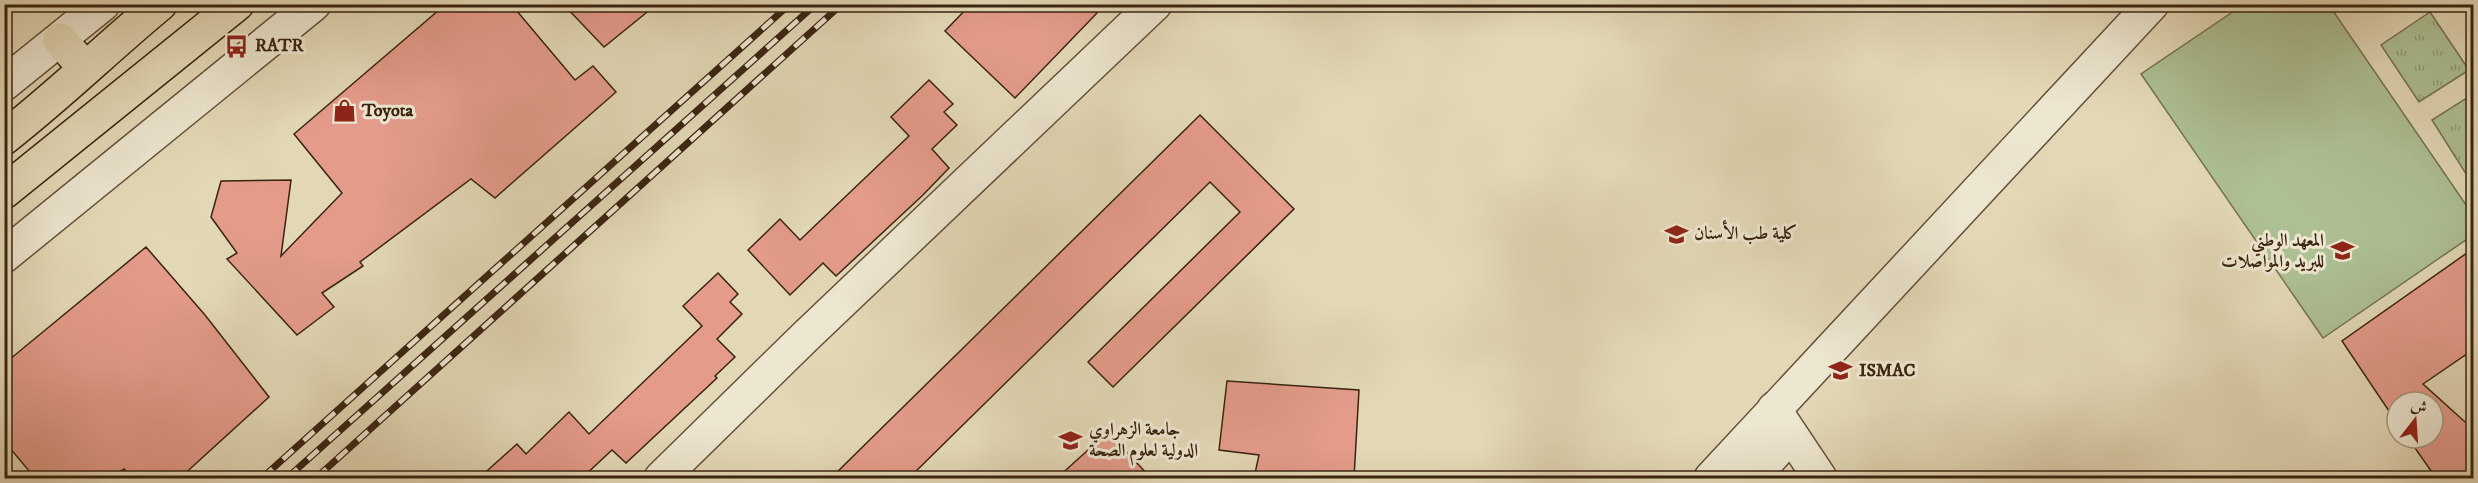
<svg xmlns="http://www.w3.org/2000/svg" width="2478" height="483" font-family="'IM FELL DW Pica',Amiri,serif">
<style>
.grass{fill:url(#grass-tufts);stroke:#747252;stroke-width:1.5}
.pitch{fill:#adc093;stroke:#747252;stroke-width:1.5}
.building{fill:#e49b8a;stroke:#3a2410;stroke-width:1.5}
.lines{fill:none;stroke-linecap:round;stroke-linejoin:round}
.minor-casing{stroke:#64513a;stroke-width:36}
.major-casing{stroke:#3a2410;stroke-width:36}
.minor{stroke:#ede6d0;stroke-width:33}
.major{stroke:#e3d8b6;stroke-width:33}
.rail-casing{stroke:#3a2410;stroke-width:7}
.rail{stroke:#ede6d0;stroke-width:4.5;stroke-dasharray:14;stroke-linecap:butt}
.labels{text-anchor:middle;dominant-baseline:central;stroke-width:6;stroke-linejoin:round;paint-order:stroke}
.poi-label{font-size:18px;font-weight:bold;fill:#3a2410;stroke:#ede6d0;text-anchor:start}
</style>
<defs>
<pattern id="grass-tufts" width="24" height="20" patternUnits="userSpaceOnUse" patternTransform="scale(1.5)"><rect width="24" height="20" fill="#adc093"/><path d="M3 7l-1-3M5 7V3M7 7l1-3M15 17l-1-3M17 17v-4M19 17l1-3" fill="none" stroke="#8e9c77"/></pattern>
</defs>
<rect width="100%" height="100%" fill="#e3d8b6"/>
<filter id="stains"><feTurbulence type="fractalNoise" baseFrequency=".00333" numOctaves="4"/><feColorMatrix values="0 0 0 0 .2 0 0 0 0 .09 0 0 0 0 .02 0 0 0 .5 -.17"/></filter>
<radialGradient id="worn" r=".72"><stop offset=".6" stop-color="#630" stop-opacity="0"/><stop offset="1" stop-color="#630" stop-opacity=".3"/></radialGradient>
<g class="grass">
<path d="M 2430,12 L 2469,70 L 2419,102 L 2381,45 Z"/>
<path d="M 2473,94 L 2473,185 L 2432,120 Z"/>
</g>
<path class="pitch" d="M 2243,5 L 2329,5 L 2473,215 L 2473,235 L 2323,338 L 2141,74 Z"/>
<g class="building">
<path d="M 446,4 L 511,4 L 575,80 L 593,66 L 616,92 L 495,198 L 471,179 L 360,262 L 363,266 L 322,293 L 334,307 L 297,335 L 227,259 L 237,253 L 211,217 L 221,181 L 291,180 L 281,256 L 342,193 L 294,134 Z"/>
<path d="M 563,4 L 657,4 L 604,47 Z"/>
<path d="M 971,4 L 1088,4 L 1097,13 L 1015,98 L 945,31 Z"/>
<path d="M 929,80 L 953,104 L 944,112 L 957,125 L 932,149 L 949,168 L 923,195 L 836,276 L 823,263 L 790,295 L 748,250 L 780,219 L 800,240 L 909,136 L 891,117 Z"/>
<path d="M 1200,115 L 1294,209 L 1113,387 L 1088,362 L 1240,212 L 1210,182 L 909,478 L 831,478 Z"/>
<path d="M 146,247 L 205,315 L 269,397 L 180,478 L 133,478 L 124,469 L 110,478 L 35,478 L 4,441 L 4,364 Z"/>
<path d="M 2474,248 L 2474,349 L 2423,384 L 2474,430 L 2474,478 L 2436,478 L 2408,438 L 2433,438 L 2433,402 L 2397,402 L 2397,423 L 2342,341 Z"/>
<path d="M 718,273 L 738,294 L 730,302 L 742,314 L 717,339 L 735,357 L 715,376 L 717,378 L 626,463 L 612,450 L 582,478 L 479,478 L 517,444 L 526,454 L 569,412 L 589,434 L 702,326 L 683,306 Z"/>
<path d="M 1227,381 L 1359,390 L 1354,478 L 1254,478 L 1259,455 L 1219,450 Z"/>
<path d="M 1108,432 L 1151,478 L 1057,478 Z"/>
</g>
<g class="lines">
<defs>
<g id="minor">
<path d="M 4,84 L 103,4"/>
<path d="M 4,256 L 314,4"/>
<path d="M 1774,409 L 1820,478"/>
<path d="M 661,478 L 805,337 L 1155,4"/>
<path d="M 1711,478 L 2152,4"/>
<path d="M 1752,478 L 1791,435"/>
</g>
<g id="major">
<path d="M 60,40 L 85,68"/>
<path d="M 4,138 C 58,96 107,48 160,4"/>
<path d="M 4,192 L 237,4"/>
</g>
</defs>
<use href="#minor" class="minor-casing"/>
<use href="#major" class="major-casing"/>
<use href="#minor" class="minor"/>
<use href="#major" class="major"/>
<defs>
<g id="rail">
<path d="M 262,478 L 790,4"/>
<path d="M 287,478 L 816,4"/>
<path d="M 316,478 L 842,4"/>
</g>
</defs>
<use href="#rail" class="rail-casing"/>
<use href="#rail" class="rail"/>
</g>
<defs>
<symbol id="bus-bare" viewBox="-9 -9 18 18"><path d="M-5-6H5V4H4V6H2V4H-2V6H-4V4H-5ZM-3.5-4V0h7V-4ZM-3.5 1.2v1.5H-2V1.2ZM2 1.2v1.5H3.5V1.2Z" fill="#8f2418" stroke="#ede6d0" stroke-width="2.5" paint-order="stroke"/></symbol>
<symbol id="shop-bare" viewBox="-9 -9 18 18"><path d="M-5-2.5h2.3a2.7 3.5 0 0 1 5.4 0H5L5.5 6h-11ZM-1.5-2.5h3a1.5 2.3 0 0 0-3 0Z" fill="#8f2418" stroke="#ede6d0" stroke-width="2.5" paint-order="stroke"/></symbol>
<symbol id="university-bare" viewBox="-9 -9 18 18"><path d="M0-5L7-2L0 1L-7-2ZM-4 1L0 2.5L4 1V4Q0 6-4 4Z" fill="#8f2418" stroke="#ede6d0" stroke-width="2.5" paint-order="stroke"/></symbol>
</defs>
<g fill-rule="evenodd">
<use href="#bus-bare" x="220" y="30" width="33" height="33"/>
<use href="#shop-bare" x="328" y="94" width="33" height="33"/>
<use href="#university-bare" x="1660" y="218" width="33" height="33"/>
<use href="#university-bare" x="2326" y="234" width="33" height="33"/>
<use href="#university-bare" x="1824" y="354" width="33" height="33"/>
<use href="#university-bare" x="1054" y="424" width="33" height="33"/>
</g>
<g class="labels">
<g class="poi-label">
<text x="255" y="46">RATR</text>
<text x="362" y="111">Toyota</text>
<text x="1694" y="234">كلية طب الأسنان</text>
<text x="2324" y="241" text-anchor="end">المعهد الوطني<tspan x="2324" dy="21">للبريد والمواصلات</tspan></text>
<text x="1859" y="371">ISMAC</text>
<text x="1089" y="430">جامعة الزهراوي<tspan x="1089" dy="21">الدولية لعلوم الصحة</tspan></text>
</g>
</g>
<rect width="2478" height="483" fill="none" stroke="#e3d8b6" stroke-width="24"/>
<rect x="6" y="6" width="2466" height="471" fill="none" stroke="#3a2410" stroke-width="3"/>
<rect x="12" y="12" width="2454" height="459" fill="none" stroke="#3a2410" stroke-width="1.5"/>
<g transform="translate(2415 420) rotate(17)"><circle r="28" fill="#ede6d0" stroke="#a59883" stroke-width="1.5"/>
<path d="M0-4.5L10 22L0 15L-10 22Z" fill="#8f2418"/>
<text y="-9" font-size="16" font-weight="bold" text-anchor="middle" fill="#3a2410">ش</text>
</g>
<rect width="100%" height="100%" filter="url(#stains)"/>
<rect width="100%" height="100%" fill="url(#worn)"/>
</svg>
